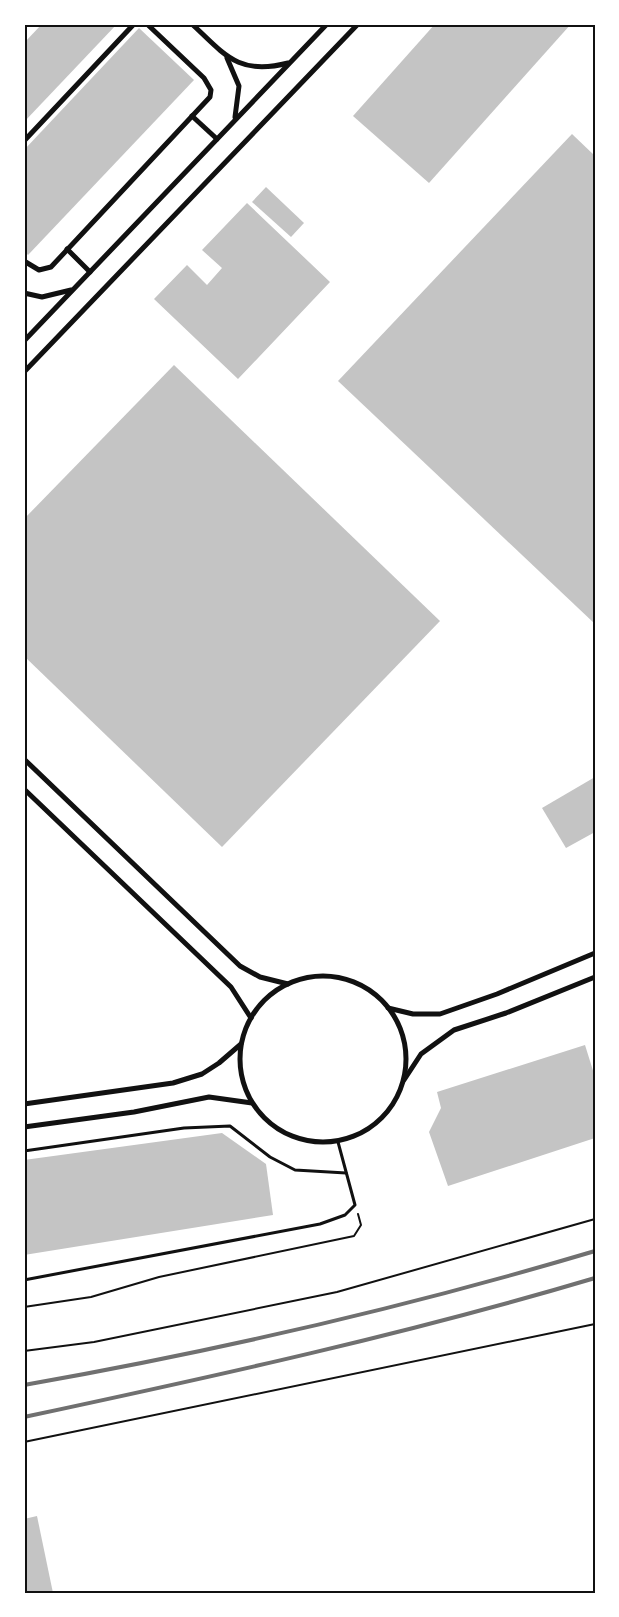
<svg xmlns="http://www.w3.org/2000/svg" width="619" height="1617" font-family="Jost,sans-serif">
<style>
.building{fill:#c4c4c4}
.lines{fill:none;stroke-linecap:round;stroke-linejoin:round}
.path{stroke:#111;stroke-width:2}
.service{stroke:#111;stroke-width:3}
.minor{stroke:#111;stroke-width:5}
.rail{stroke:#707070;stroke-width:4}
.neatline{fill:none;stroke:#111;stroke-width:2}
</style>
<rect width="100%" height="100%" fill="#fff"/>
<g class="building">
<path d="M 42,24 L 117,24 L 24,122 L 24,43 Z"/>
<path d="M 435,24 L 571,24 L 429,183 L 353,116 Z"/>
<path d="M 139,28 L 194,80 L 28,255 L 24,251 L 24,150 Z"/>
<path d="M 572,134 L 595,156 L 595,624 L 338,381 Z"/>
<path d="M 266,187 L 304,223 L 291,237 L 252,202 Z"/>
<path d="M 247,203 L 330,282 L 238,379 L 154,299 L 187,265 L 207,285 L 222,268 L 202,250 Z"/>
<path d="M 174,365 L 440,621 L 222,847 L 24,656 L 24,519 Z"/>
<path d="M 595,777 L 595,832 L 566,848 L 542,808 Z"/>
<path d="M 585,1045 L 595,1077 L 595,1138 L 448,1186 L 429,1132 L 441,1108 L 437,1092 Z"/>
<path d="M 222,1133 L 266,1164 L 273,1215 L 24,1255 L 24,1160 Z"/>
<path d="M 37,1516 L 53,1593 L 24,1593 L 24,1519 Z"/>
</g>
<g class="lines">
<g class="path">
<path d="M 24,1307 L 91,1297 L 159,1277 L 354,1236 L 361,1225 L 358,1214"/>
<path d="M 24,1351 L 94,1342 L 337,1292 L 595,1219"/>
<path d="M 24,1442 L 595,1324"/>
</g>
<g class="service">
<path d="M 24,1151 L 184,1128 L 230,1126 L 270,1157 L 295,1170 L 346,1173"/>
<path d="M 24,1280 L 320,1224 L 345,1215 L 355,1205 L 338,1142"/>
</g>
<g class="minor">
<path d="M 192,24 C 225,55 239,76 288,63"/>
<path d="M 227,58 L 239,86 L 235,117"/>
<path d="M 192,116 L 217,139"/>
<path d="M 24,141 L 134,24"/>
<path d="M 67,249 L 90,272"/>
<path d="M 24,261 L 39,270 L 51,267 L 210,97 L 211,90 L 204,78 L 147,24"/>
<path d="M 24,293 L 42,297 L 71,290"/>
<path d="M 24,341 L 327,24"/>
<path d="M 24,372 L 358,24"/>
<path d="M 24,759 L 240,966 L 260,977 L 288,984"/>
<path d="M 24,789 L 231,987 L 251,1018"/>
<circle cx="323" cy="1059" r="83"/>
<path d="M 388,1008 L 413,1014 L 440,1014 L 497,994 L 595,953"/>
<path d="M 404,1080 L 421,1054 L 454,1030 L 506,1013 L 595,977"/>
<path d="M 24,1104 L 173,1083 L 202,1074 L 219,1063 L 241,1044"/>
<path d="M 24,1127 L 134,1112 L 209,1097 L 252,1103"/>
</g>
<g class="rail">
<path d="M 24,1385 C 217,1351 407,1307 595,1251"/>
<path d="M 24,1417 C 216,1376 407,1334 595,1278"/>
</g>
</g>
<rect width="619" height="1617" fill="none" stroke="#ffffff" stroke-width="51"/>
<rect x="26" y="26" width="568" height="1566" class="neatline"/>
</svg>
